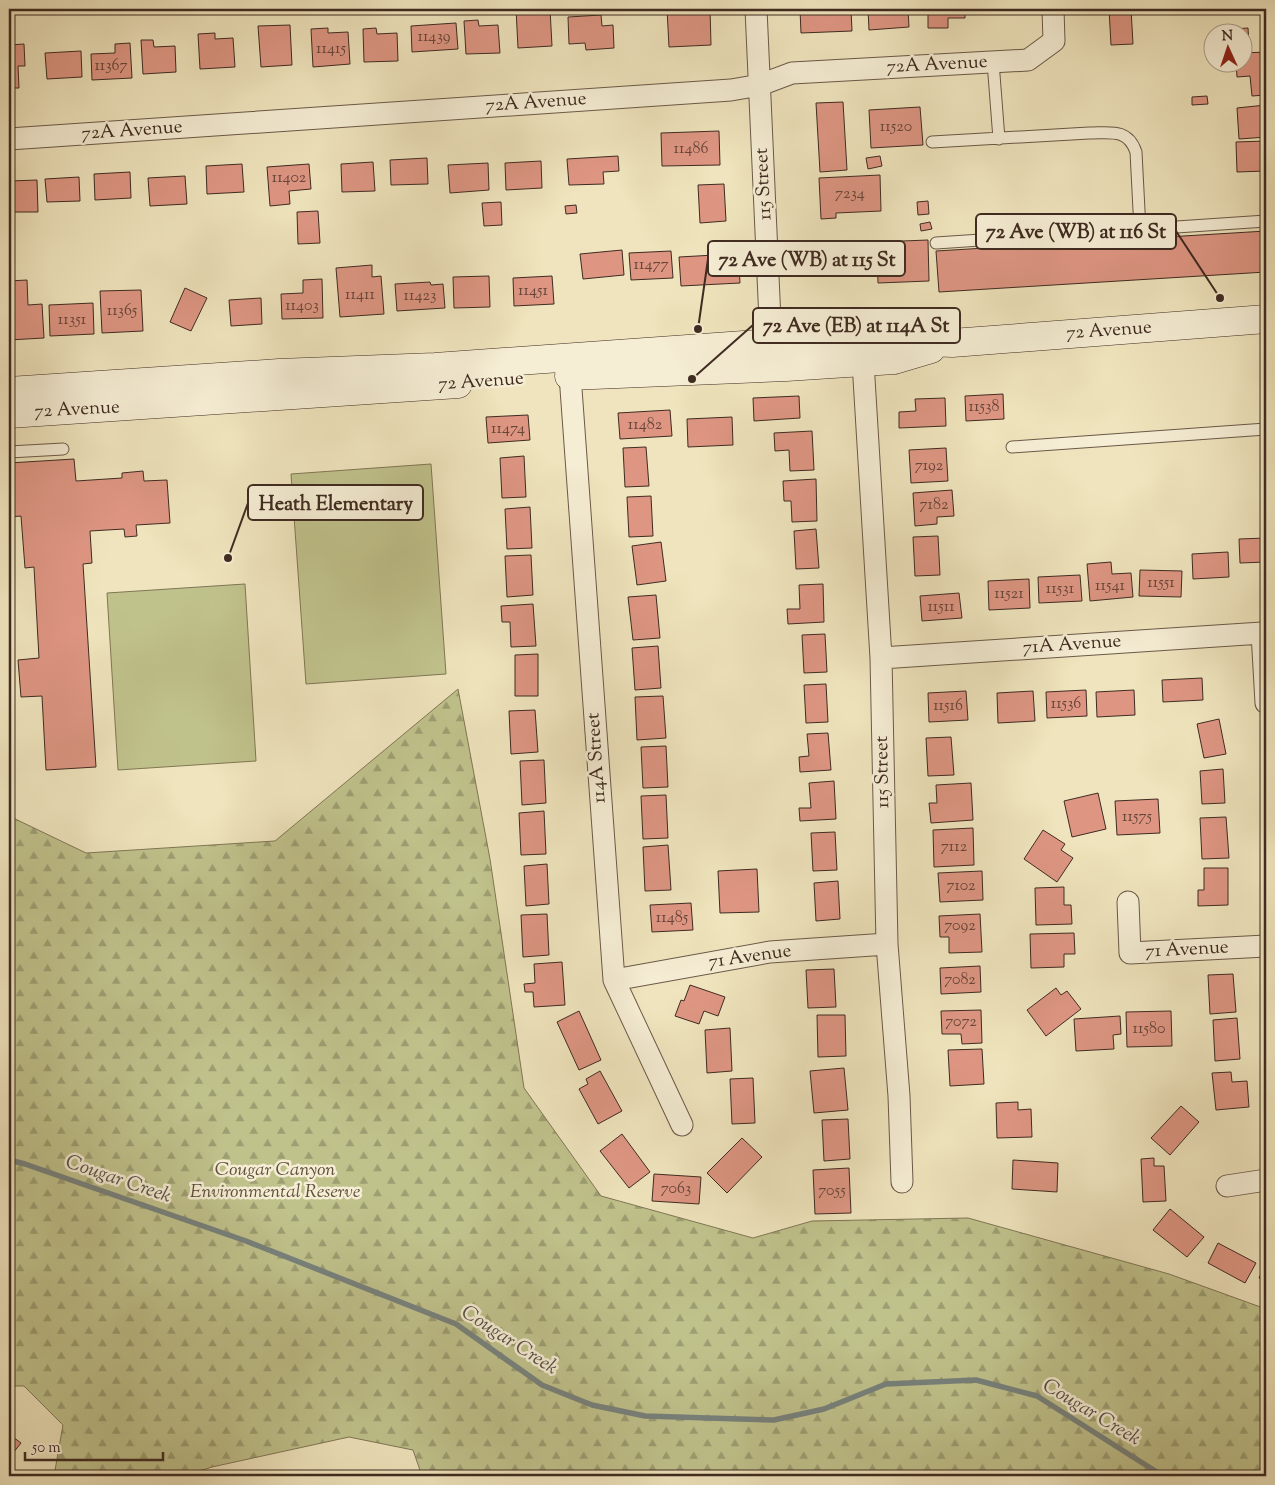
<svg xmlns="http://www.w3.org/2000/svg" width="1275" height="1485" font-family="'Sorts Mill Goudy',serif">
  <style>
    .forest { fill: url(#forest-firs); stroke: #807656 }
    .garden { fill: #c0c28c; stroke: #807656 }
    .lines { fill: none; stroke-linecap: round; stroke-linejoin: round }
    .stream { stroke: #77827d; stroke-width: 5.5 }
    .building { fill: #de9683; stroke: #3f2b21 }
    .lane-casing { stroke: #6b5948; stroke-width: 13 }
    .street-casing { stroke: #6b5948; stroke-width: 23 }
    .secondary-casing { stroke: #3f2b21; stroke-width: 29 }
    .lane { stroke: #f5edd4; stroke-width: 11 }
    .street { stroke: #f5edd4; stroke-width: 21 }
    .secondary { stroke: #f5edd4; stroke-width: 28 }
    .labels { text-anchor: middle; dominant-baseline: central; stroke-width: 5; stroke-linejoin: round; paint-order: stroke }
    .number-label { font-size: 16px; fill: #67463a }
    .street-label { font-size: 19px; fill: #3f2b21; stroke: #f5edd4 }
    .park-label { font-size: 19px; font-style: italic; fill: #5f513c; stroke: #f5edd4 }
    .water-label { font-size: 20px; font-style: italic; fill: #564f48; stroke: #f5edd4 }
    .leader { fill: none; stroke: #3f2b21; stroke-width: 2 }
    .callout-dot { fill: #3f2b21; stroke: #f5edd4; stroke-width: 2 }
    .callout { fill: #f5edd4; stroke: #3f2b21; stroke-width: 2 }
    .callout-label { font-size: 20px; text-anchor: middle; font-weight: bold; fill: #3f2b21 }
  </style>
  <defs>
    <pattern id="forest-firs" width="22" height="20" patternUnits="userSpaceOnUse" patternTransform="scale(1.25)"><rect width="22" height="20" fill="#c0c28c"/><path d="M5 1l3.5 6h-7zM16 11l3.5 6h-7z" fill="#9d9e72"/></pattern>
  </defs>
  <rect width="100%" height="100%" fill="#efe4bd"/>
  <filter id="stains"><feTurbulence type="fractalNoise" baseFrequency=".004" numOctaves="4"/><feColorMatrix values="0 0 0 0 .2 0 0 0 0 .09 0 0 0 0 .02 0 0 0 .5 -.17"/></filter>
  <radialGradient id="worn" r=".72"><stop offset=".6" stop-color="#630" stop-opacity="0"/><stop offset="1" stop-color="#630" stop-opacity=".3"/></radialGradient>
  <path class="forest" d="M458,689l32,170 34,229 77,108 152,42 59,-17 156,-3 201,56 97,35v167h-844l-9,-26 -64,-13 -137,30 -28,9h-130l9,-51 -39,-39h-15v-570l77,37 189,-12z"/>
  <path class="garden" d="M431,464l15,210 -140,10 -15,-210z
    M245,584l11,177 -138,9 -11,-177z"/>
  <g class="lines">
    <path class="stream" d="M9,1160l16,4 221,77 210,83 86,61 50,20 53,11 129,4 50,-11 62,-25 90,-4 61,16 126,80"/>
  </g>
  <path class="building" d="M516,9h34l2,37 -34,2z
    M667,9h43l1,36 -42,2z
    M819,9h32l1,22 -51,2 -1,-23z
    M868,9h40l1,18 -40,3z
    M928,9h37v9h-17v10h-20z
    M1109,9h22l2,35 -22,1z
    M601,15l1,11 11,-1 1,23 -28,2 -1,-7 -16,1 -1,-27z
    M478,20l1,6 19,-1 2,28 -34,1 -2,-33z
    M456,23l2,26 -46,3 -1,-26z
    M290,25l2,40 -31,2 -3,-41z
    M328,28v5l20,-1 2,32 -37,3 -2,-38z
    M376,28l1,6 20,-1 1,28 -34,1 -1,-33z
    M1248,28l1,17h-7v-13h-24v-2z
    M215,33v6l18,-1 2,29 -35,2 -2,-35z
    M141,40h12l1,7 21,-1 1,26 -33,2z
    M130,43l2,35 -40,2 -1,-26 24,-1v-9z
    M24,44l1,22h-7l1,22h-10v-43z
    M81,51l1,26 -35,2 -2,-26z
    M1266,52v43l-14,1 -2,-20 -13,1 -1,-15h6v-9z
    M1207,96l1,8 -16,1v-8z
    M843,102l4,68 -27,2 -4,-69z
    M1266,105v32l-27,2 -2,-31z
    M920,107l3,38 -52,3 -2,-38z
    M719,131l1,34 -58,1 -1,-33z
    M1266,141v30l-29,1 -1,-30z
    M618,156l1,15 -16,1 1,12 -35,1 -2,-26z
    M880,156l2,10 -14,3 -2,-11z
    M427,158l1,26 -37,1 -1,-25z
    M541,161l1,27 -36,2 -1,-27z
    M373,162l2,29 -33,1 -1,-28z
    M488,163l1,27 -39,3 -2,-28z
    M242,164l2,28 -37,2 -1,-28z
    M309,164l2,25 -22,2 1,13 -20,2 -3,-39z
    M130,172l1,26 -36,2 -1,-26z
    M880,175l1,36 -45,2v5l-15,1 -2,-41z
    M185,176l2,28 -37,2 -2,-28z
    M79,177l1,24 -33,1 -2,-23z
    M37,180l1,32h-29v-31z
    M724,184l2,37 -26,2 -2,-38z
    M928,201l1,13 -11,1 -1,-13z
    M501,202l1,23 -18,1 -2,-23z
    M576,205l1,8 -11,1 -1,-8z
    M318,211l2,32 -22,1 -1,-32z
    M930,222l2,7 -11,2 -1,-7z
    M1266,231v41l-327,20 -3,-41z
    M928,240l1,41 -51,2 -1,-41z
    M738,246l2,37 -59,3 -2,-29 36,-2v-8z
    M622,250l2,25 -41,4 -3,-25z
    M671,251l2,27 -42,2 -2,-27z
    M372,265v12l9,-1 3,38 -44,3 -4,-49z
    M489,276l1,31 -36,1 -1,-31z
    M552,276l2,28 -40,2 -1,-28z
    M322,279l1,39 -41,1 -1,-25 22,-1v-13z
    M27,280l1,25 14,-1 2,34 -35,2v-59z
    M430,282l1,3 12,-1 2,24 -48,3 -2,-27z
    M185,288l22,10 -16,33 -21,-9z
    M141,290l2,41 -41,2 -2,-42z
    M261,298l1,26 -31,2 -2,-26z
    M93,303l1,31 -44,2 -1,-31z
    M1003,394l1,25 -38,2 -1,-25z
    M799,396l1,22 -46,3 -1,-23z
    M945,398l1,28 -47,2v-16l17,-1 -1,-12z
    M670,410l2,26 -52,3 -2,-26z
    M528,415l2,25 -42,3 -2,-26z
    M732,417l1,28 -45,2 -1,-28z
    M812,431l2,39 -24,1 -1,-21 -14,1 -1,-18z
    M646,447l3,39 -24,1 -2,-39z
    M946,448l2,33 -37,2 -2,-33z
    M524,456l2,41 -24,1 -2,-40z
    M74,459l2,22 46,-3v-5l21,-2 1,10 23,-1 3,43 -34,2 1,11 -12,1 -1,-8 -34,2 2,32 -9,1 13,203 -50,3 -4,-74 -21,1 -3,-37 21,-2 -5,-91 -9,1 -4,-52 -12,1v-54z
    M816,479l1,42 -25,1 -1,-21h-7l-1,-20z
    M952,490l2,26 -17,1v7l-22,2 -2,-33z
    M651,496l2,40 -24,1 -2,-40z
    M530,507l2,41 -25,1 -2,-40z
    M816,529l3,39 -23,1 -2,-38z
    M938,536l2,39 -25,1 -2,-39z
    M1266,538v24l-26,1 -1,-24z
    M661,542l5,39 -29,4 -5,-39z
    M1228,552l1,25 -36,2 -1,-25z
    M531,555l2,40 -26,2 -2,-41z
    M1111,562l1,12 19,-1 2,24 -43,4 -3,-37z
    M1140,570l42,1 -1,26 -42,-1z
    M1080,575l2,26 -43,2 -1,-26z
    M1029,579l1,29 -41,2 -1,-29z
    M823,584l1,38 -36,2 -1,-15h13l-1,-24z
    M959,593l3,25 -40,3 -2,-25z
    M656,595l4,43 -27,2 -5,-43z
    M533,604l3,42 -25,1 -1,-25h-8l-1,-16z
    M825,634l2,38 -23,1 -2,-38z
    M658,646l3,42 -26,2 -3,-42z
    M538,654v42h-23v-41z
    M1202,678l1,22 -40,2 -1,-22z
    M826,684l2,38 -22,1 -2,-38z
    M1086,690l1,26 -40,2 -1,-26z
    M1134,690l1,25 -38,2 -1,-25z
    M966,691l2,29 -39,2 -1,-29z
    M1033,691l2,30 -37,2 -1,-30z
    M663,696l3,42 -29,2 -2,-43z
    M535,710l3,42 -27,2 -2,-43z
    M1219,719l7,35 -22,4 -7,-34z
    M828,733l3,37 -31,2 -1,-15 10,-1 -2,-22z
    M951,737l3,38 -26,1 -2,-38z
    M666,746l2,41 -25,1 -2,-41z
    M544,760l2,43 -24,2 -2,-44z
    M1223,769l2,34 -23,1 -2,-33z
    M834,781l2,38 -36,2 -1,-13h12l-2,-25z
    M971,783l2,37 -42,3 -2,-20h8l-1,-18z
    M1098,793l8,36 -34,8 -8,-36z
    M666,795l2,43 -25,1 -2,-43z
    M1158,799l2,34 -43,2 -2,-34z
    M544,811l2,43 -25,1 -2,-42z
    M1226,817l3,41 -27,1 -2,-41z
    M973,828l1,37 -40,2 -1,-37z
    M1043,830l22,14 -4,6 12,8 -16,24 -33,-23z
    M835,832l2,38 -24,1 -2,-38z
    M668,845l3,45 -26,1 -2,-44z
    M547,864l2,40 -23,2 -2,-40z
    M1204,868h24v37l-30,1v-16h6z
    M757,869l2,43 -39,1 -2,-42z
    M982,871l1,29 -43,2 -2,-29z
    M838,881l2,38 -24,2 -2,-38z
    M1064,887v18h7l1,19 -36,1 -1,-37z
    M691,903l2,27 -41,2 -2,-27z
    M547,914l2,41 -26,2 -2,-42z
    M980,914l2,38 -33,1v-16h-9l-1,-21z
    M1074,933l1,21h-11v13l-33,1 -1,-34z
    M562,962l3,43 -31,2 -1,-15h-8l-1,-8 11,-1 -1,-19z
    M980,966l1,26 -40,2 -1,-26z
    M834,969l2,38 -28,1 -2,-38z
    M1233,974l3,38 -26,2 -2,-39z
    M690,985l35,12 -7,19 -14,-5 -5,13 -24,-8 6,-16 3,1z
    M1056,988l5,7 6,-4 14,18 -35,27 -19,-26z
    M981,1010l1,33 -20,1 -1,-10h-19l-1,-23z
    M579,1011l22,49 -22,10 -22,-48z
    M1171,1011l1,35 -45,1 -1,-35z
    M817,1015h28l1,41 -28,1z
    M1120,1016l1,18 -8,1 1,14 -38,2 -2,-32z
    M1237,1018l3,41 -25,2 -2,-41z
    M730,1028l2,43 -25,2 -2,-43z
    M982,1049l2,35 -34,2 -2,-36z
    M844,1068l4,42 -34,3 -4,-42z
    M600,1071l22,40 -24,13 -19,-35 9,-5 -2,-5z
    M1231,1072l1,10 15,-1 2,26 -33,3 -4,-37z
    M753,1078l2,45 -23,1 -2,-45z
    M1018,1102v8l13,-1 1,28 -35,1 -1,-35z
    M1181,1106l18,16 -29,33 -19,-17z
    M848,1119l2,40 -26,2 -2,-41z
    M622,1134l28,38 -21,16 -29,-37z
    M742,1138l20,19 -35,36 -20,-20z
    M1154,1158v8h10l2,35 -23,1 -2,-43z
    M1013,1160l45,3 -1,29 -45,-3z
    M849,1168l2,45 -36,1 -2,-44z
    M654,1174l47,3 -2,27 -47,-3z
    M1170,1209l34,28 -17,20 -34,-27z
    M1218,1243l38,20 -11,20 -37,-20z
    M1266,1263v19l-7,-4z
    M9,1434l12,9 -12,15z"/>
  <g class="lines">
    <g class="lane-casing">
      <path id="lane" d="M993,62l6,77
        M932,142l157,-9c21,0 39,-5 47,19l4,78
        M936,243l330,-22
        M1012,447l254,-18
        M9,452l54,-3"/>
    </g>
    <g class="street-casing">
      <path id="street" d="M756,9l15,334 -13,8
        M9,139l722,-49 29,-5 32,-12 236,-13 26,-19 -1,-32
        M863,362l18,296 6,286 12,152 3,86
        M570,375l44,605 68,145
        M881,658l381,-25 4,70
        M1128,902l2,51 136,-7
        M614,980l156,-28 117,-8
        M1227,1186l39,-6"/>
    </g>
    <g class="secondary-casing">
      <path id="secondary" d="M569,376l217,-9 108,-7 37,-11
        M9,391l270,-18 156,-6 336,-24 91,-5 90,5 314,-24
        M9,414l449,-30"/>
    </g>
    <use href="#lane" class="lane"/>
    <use href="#street" class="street"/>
    <use href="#secondary" class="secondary"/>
  </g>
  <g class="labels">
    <g class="number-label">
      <text x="434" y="37">11439</text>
      <text x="331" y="49">11415</text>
      <text x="111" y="66">11367</text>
      <text x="896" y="127">11520</text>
      <text x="691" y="149">11486</text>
      <text x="289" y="178">11402</text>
      <text x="850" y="194">7234</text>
      <text x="651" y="265">11477</text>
      <text x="533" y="291">11451</text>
      <text x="360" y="295">11411</text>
      <text x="420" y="296">11423</text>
      <text x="302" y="306">11403</text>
      <text x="122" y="311">11365</text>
      <text x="72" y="320">11351</text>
      <text x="984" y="407">11538</text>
      <text x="645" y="425">11482</text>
      <text x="508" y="429">11474</text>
      <text x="929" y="466">7192</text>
      <text x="934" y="505">7182</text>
      <text x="1161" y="583">11551</text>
      <text x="1110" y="586">11541</text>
      <text x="1060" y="589">11531</text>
      <text x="1009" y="594">11521</text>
      <text x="941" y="607">11511</text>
      <text x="1066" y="704">11536</text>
      <text x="948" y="706">11516</text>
      <text x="1137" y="817">11575</text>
      <text x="954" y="847">7112</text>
      <text x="961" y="886">7102</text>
      <text x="672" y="918">11485</text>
      <text x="960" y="926">7092</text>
      <text x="960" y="980">7082</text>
      <text x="961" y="1022">7072</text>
      <text x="1149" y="1029">11580</text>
      <text x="676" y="1189">7063</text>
      <text x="832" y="1191">7055</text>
    </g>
    <g class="street-label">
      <text transform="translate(937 65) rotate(-3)">72A Avenue</text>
      <text transform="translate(536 103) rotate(-4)">72A Avenue</text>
      <text transform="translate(132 131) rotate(-4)">72A Avenue</text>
      <text transform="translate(764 184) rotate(-93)">115 Street</text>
      <text transform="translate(1109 331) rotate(-4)">72 Avenue</text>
      <text transform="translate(481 382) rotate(-4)">72 Avenue</text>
      <text transform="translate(77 410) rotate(-3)">72 Avenue</text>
      <text transform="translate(1072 645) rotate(-4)">71A Avenue</text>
      <text transform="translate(597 758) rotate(-94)">114A Street</text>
      <text transform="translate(883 772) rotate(-91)">115 Street</text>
      <text transform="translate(1187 950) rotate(-3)">71 Avenue</text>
      <text transform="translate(750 957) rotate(-8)">71 Avenue</text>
    </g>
    <g class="park-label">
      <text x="275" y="1170">Cougar Canyon<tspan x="275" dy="22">Environmental Reserve</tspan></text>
    </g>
    <g class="water-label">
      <text transform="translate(118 1180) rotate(19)">Cougar Creek</text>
      <text transform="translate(509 1341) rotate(33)">Cougar Creek</text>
      <text transform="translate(1091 1413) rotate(31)">Cougar Creek</text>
    </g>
  </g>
  <path class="leader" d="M1220 298L1176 231M698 329L708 259M692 379L753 325M228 558L248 503"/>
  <g class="callout-dot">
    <circle cx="1220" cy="298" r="5"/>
    <circle cx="698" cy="329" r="5"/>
    <circle cx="692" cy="379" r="5"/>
    <circle cx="228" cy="558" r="5"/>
  </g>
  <g class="callout">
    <rect x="976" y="214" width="200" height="35" rx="5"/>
    <rect x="708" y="241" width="197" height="35" rx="5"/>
    <rect x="753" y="308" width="207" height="35" rx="5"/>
    <rect x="248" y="485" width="175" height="35" rx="5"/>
  </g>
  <g class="callout-label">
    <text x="1076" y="238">72 Ave (WB) at 116 St</text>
    <text x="807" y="266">72 Ave (WB) at 115 St</text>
    <text x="856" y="332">72 Ave (EB) at 114A St</text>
    <text x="336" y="510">Heath Elementary</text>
  </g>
  <rect width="1275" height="1485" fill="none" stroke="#efe4bd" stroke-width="30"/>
  <rect x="10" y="10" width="1255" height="1465" fill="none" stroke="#3f2b21" stroke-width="2.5"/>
  <rect x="15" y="15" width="1245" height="1455" fill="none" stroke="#3f2b21"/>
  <g transform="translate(1228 48) rotate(357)"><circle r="24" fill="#f5edd4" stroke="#ac9f8c"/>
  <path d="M0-4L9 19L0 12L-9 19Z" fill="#8f2418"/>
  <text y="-8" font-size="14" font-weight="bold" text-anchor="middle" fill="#3f2b21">N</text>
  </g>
  <path d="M25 1452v8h138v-8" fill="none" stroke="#3f2b21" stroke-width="2.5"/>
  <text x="32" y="1452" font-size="15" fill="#3f2b21" stroke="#f5edd4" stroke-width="4" paint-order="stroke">50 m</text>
  <rect width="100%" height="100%" filter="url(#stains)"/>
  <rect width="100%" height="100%" fill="url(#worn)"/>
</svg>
